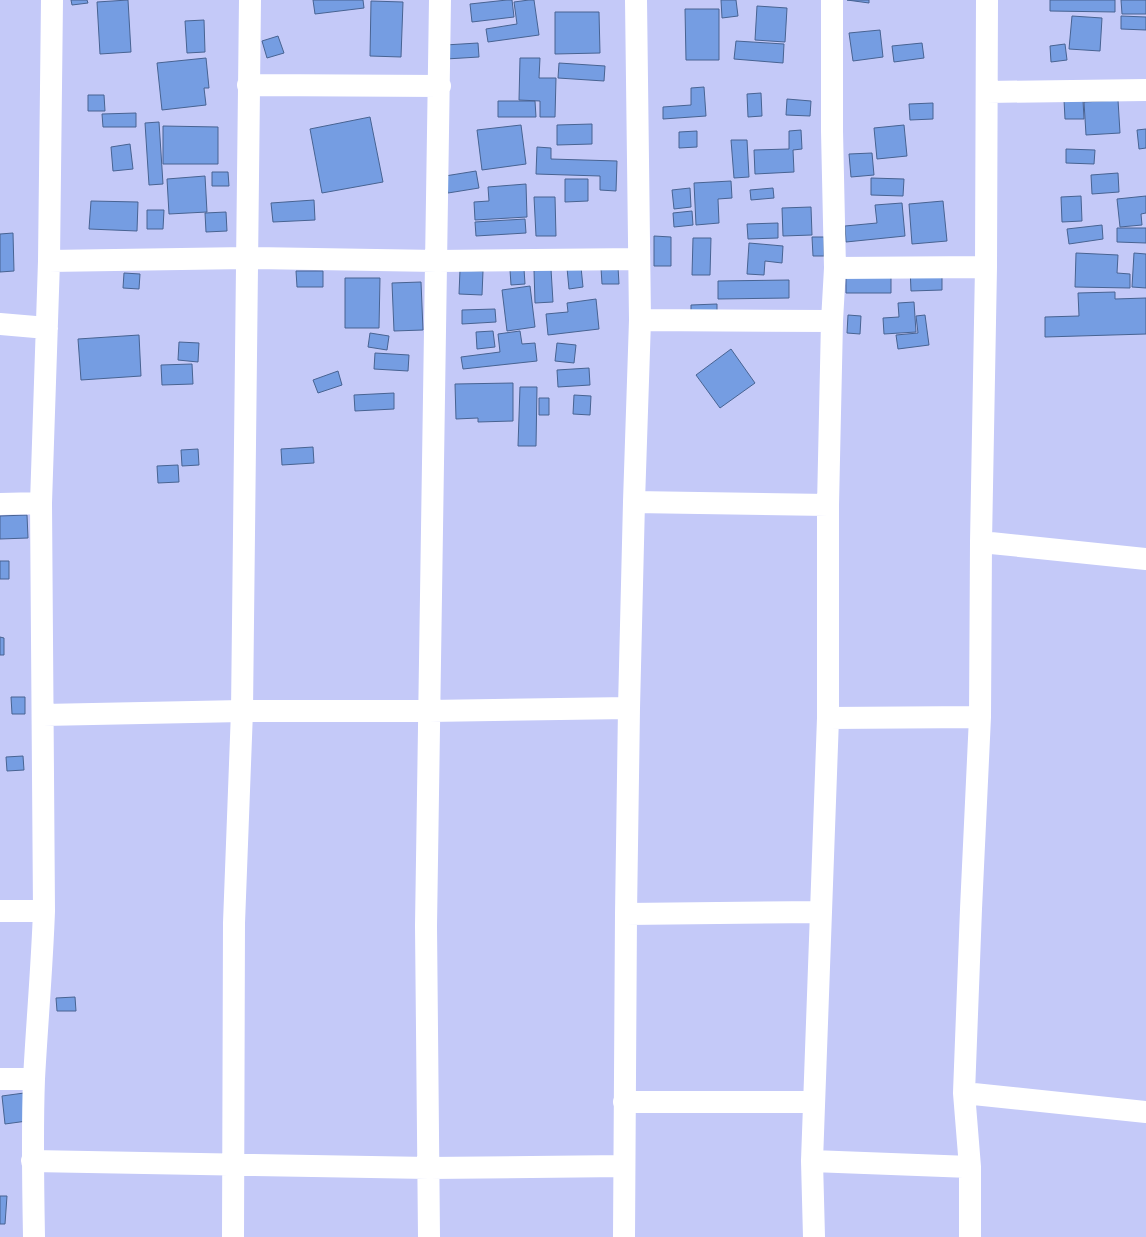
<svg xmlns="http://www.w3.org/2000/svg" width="1146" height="1237" font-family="'Noto Sans',sans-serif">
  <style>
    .building { fill: #759de2; stroke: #486392 }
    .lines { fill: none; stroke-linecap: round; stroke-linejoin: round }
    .street { stroke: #fff; stroke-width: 22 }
  </style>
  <rect width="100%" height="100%" fill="#c4c9f8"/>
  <path class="building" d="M71,0h16l1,3 -16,2z
    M128,0l3,52 -31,2 -3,-52z
    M313,0h50l1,8 -49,6z
    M507,0h5l2,17 -42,5 -2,-18z
    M529,0h5l5,35 -51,7 -2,-13 31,-5 -3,-22z
    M721,0h15l2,16 -16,2z
    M847,0h22v3z
    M1050,0h65v12l-65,-1z
    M1121,0h25v14h-24z
    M371,1l32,1 -2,55 -31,-1z
    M757,6l30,2 -2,34 -30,-2z
    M685,9h34v51h-33z
    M555,12h44l1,41 -45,1z
    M1072,16l30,2 -2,33 -31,-2z
    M1121,16l25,1v13l-25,-1z
    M204,20l1,32 -18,1 -2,-32z
    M880,30l3,27 -30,4 -4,-28z
    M278,36l6,17 -17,5 -5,-17z
    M736,41l48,3 -1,19 -49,-4z
    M478,43l1,14 -33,2 -1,-14z
    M922,43l2,15 -30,4 -2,-16z
    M1065,44l2,16 -16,2 -1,-16z
    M206,58l3,30h-5l2,17 -44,5 -5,-47z
    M520,58h20l-1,20h17l-1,39h-15v-16l-21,-1z
    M559,63l46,3 -1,15 -46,-3z
    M704,87l2,29 -43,3v-12l28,-2v-17z
    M761,93l1,23 -14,1 -1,-23z
    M88,95h16l1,16h-17z
    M787,99l24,2 -1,15 -24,-1z
    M1064,100h19l1,19h-19z
    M1118,100l2,33 -34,2 -2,-33z
    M498,101h37l1,16h-38z
    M933,103v16l-23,1 -1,-16z
    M136,113v14h-33l-1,-13z
    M370,117l13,65 -61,11 -12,-64z
    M159,122l4,62 -14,1 -4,-62z
    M592,124v20l-35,1v-20z
    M521,125l5,39 -44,6 -5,-40z
    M904,125l3,31 -30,3 -3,-31z
    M163,126l55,1v37h-55z
    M1146,129v19l-7,1 -2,-19z
    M801,130l1,19 -9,1 1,22 -39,2 -1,-24 35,-1v-18z
    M697,131v16l-18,1v-16z
    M731,140h16l2,37 -15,1z
    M130,144l3,25 -20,2 -2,-24z
    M537,147l14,1v11l66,2 -1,30 -16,-1v-14l-64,-2z
    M1066,149l29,1 -1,14 -28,-1z
    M872,153l2,22 -23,2 -2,-23z
    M476,171l3,17 -31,5 -3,-17z
    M212,172h16l1,14h-17z
    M1118,173l1,19 -27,2 -1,-19z
    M205,176l2,36 -38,2 -2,-35z
    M871,178l33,1 -1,17 -32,-1z
    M565,179h23v22l-23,1z
    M731,181l1,17 -14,1 1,24 -23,2 -2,-42z
    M526,184l1,33 -52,3 -1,-18 15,-1 -1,-14z
    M690,188l1,19 -17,2 -2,-19z
    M773,188l1,10 -23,2 -1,-10z
    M1081,196l1,25 -20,1 -1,-25z
    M1146,196v17l-5,1 1,11 -22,2 -3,-28z
    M534,197h21l1,39h-20z
    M314,200l1,20 -42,2 -2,-19z
    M91,201l47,1 -1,29 -48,-2z
    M943,201l4,40 -35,3 -3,-40z
    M902,203l3,33 -59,6 -1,-16 32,-3 -2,-18z
    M811,207l1,28 -29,1 -1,-28z
    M147,210h17l-1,19h-16z
    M692,211l1,14 -19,2 -1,-14z
    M226,212l1,19 -21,1 -1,-19z
    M525,219l1,14 -50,3 -1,-14z
    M778,223v15l-30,1 -1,-15z
    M1102,225l1,14 -34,5 -2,-15z
    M1117,228h29v15l-29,-1z
    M13,233l1,38 -14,1v-38z
    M654,236l17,1v29h-17z
    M812,237h12v19h-11z
    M693,238h18l-1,37h-18z
    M749,243l34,3 -1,17 -17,-2 -1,14 -17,-1z
    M1076,253l42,2 -1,18 13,1v14l-55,-1z
    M1134,253l12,1v34l-14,-1z
    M942,266v24l-31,1 -1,-24z
    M581,267l2,20 -14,2 -2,-21z
    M618,267l1,17h-17l-1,-16z
    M524,269l1,15 -14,1 -1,-15z
    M551,269l2,33 -18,1 -1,-33z
    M460,270l23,1 -1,24 -23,-1z
    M296,271h27v16h-26z
    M124,273l16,1 -1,15 -16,-1z
    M846,276h45v17h-45z
    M345,278h35l-1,50h-34z
    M789,280v18l-71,1v-18z
    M421,282l2,48 -29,1 -2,-48z
    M530,286l5,41 -28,4 -5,-41z
    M1115,292v7l31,-1v36l-101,3v-20l34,-1 -1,-23z
    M596,299l3,30 -51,6 -2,-21 22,-2 -1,-9z
    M914,302l2,30 -32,2 -1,-16 16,-1 -1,-14z
    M717,304v12h-26v-11z
    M495,309l1,13 -34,2v-14z
    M848,315l13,1 -1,18 -13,-1z
    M925,315l4,30 -31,4 -2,-14 22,-2 -2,-17z
    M493,331l2,16 -18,2 -1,-17z
    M520,331l2,13 13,-1 2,18 -74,8 -2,-12 39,-5 -2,-18z
    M370,333l19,3 -2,14 -19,-3z
    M139,335l2,41 -60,4 -3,-41z
    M179,342l20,1 -1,19 -20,-2z
    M557,343l19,2 -2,18 -19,-2z
    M731,349l24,34 -35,25 -24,-33z
    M375,353l34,2 -1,16 -34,-2z
    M192,364l1,20 -31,1 -1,-20z
    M589,368l1,17 -32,2 -1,-17z
    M338,371l4,14 -24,8 -5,-13z
    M513,383v38l-35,1v-4l-22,1 -1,-35z
    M520,387h17l-1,59h-18z
    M394,393v16l-39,2 -1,-16z
    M574,395l17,1 -1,19 -17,-1z
    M539,398h10v17h-10z
    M313,447l1,16 -32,2 -1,-16z
    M198,449l1,16 -17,1 -1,-16z
    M178,465l1,17 -21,1 -1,-17z
    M27,515l1,23 -28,1v-23z
    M0,561h9v18h-9z
    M0,637l4,1v17h-4z
    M11,697h14v17h-13z
    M23,756l1,14 -17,1 -1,-14z
    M75,997l1,14h-19l-1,-13z
    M24,1093l3,28 -22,3 -3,-28z
    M0,1196h7l-2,28h-5z"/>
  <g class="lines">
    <path class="street" d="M248,85l192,1
      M987,92l159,-2
      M49,261l198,-3 190,3 202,-2
      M835,268l151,-1
      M640,320l192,1
      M0,324l47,4
      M634,502l194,3
      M0,504l41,-1
      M981,542l165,17
      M43,715l199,-4h187l200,-3
      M828,718l152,-1
      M0,911h44
      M626,914l195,-2
      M0,1079h34
      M964,1093l182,19
      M624,1102h190
      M32,1161l397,7 195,-2
      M812,1161l158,6
      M34,1237c-1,-53 -2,-106 0,-158 3,-56 8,-112 10,-168l-3,-408 8,-242 3,-261
      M233,1237l1,-314 8,-212 8,-711
      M429,1237l-3,-311 14,-926
      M624,1237l2,-323 3,-206 5,-206 6,-182 -4,-320
      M814,1237l-2,-76 16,-443v-213l4,-184 3,-53 -3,-137v-131
      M970,1237v-70l-6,-74 7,-184 9,-192 1,-175 5,-275 1,-267"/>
  </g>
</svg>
